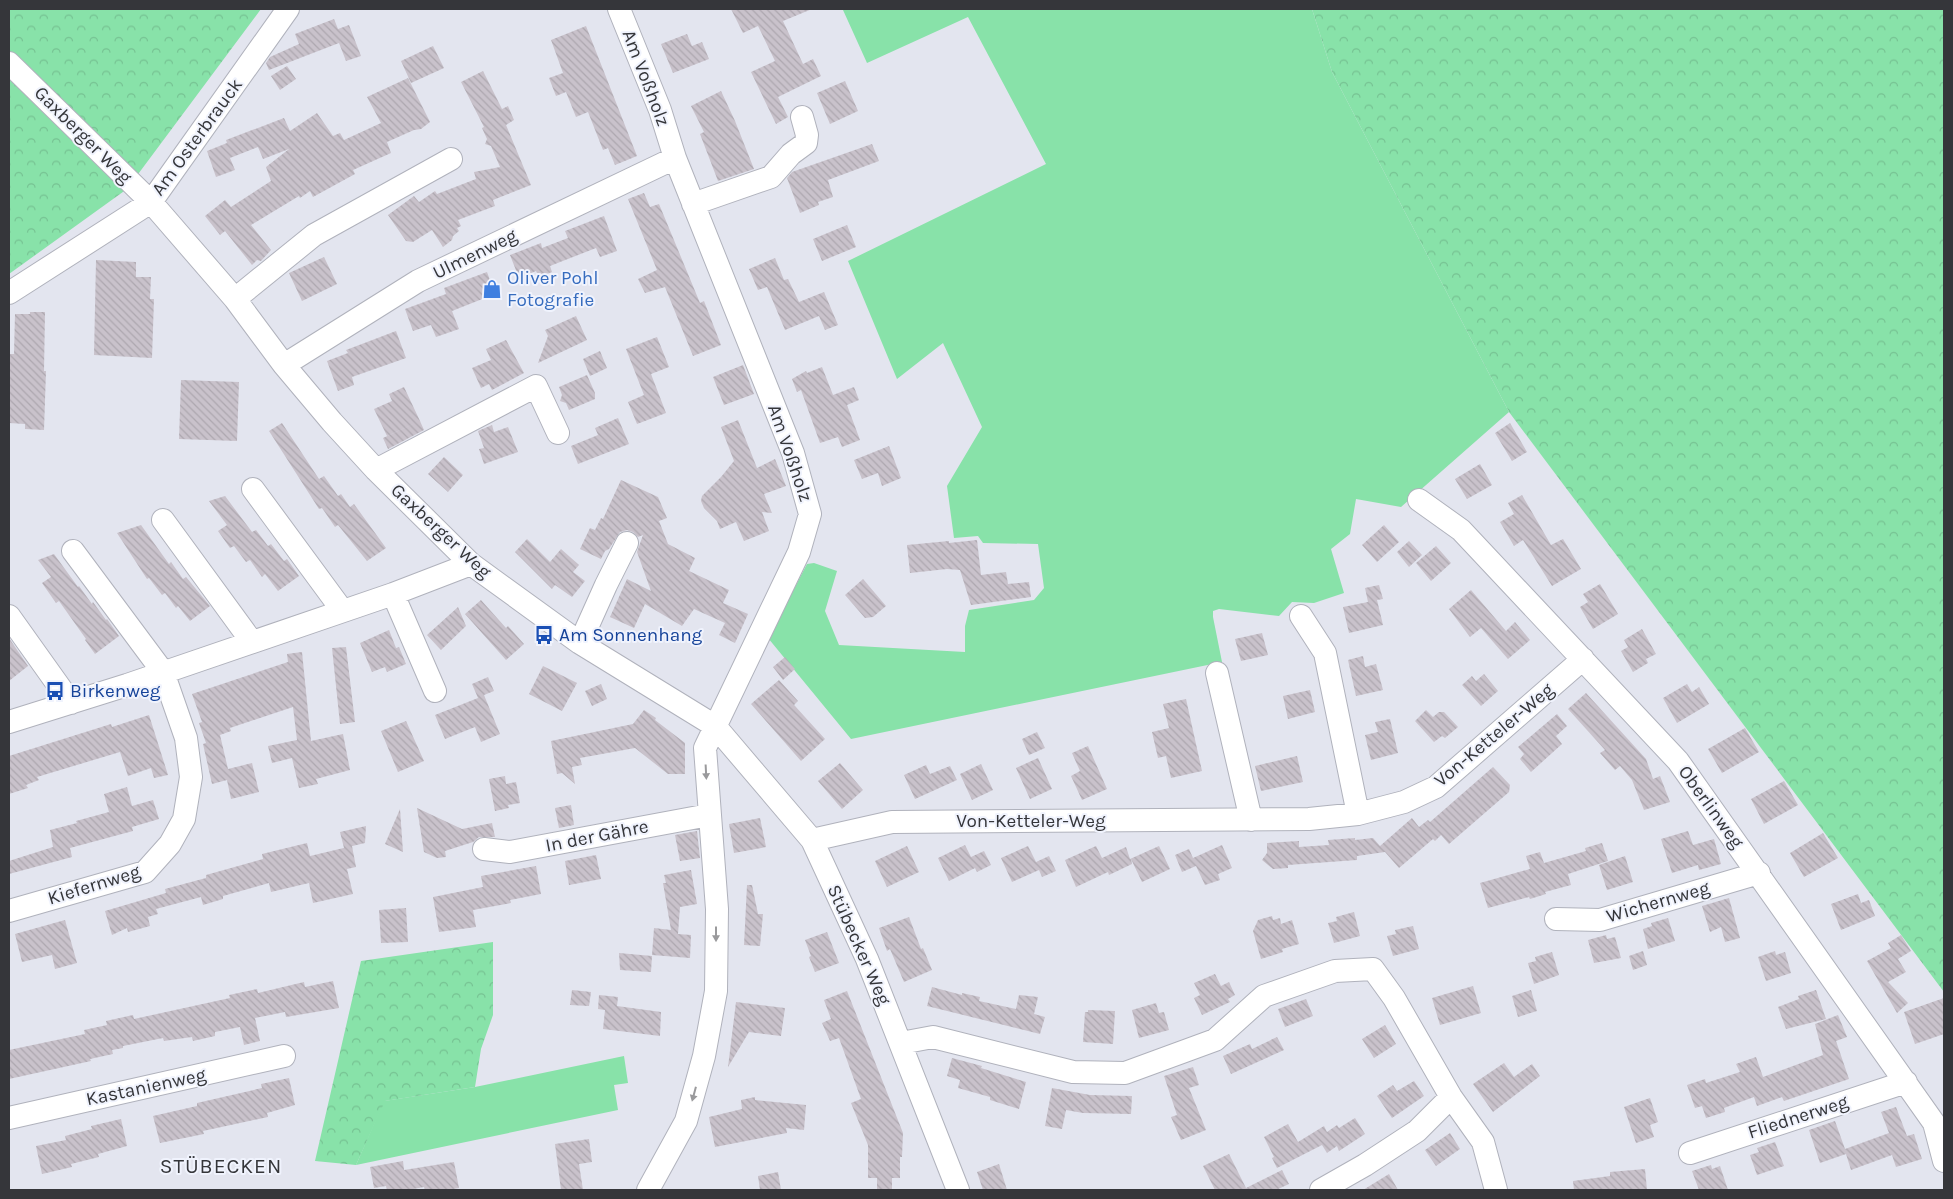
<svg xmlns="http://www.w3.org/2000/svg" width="1953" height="1199" font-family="Karla,sans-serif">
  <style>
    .green { fill: #88e2a9 }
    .forest { fill: url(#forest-crowns) }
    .building { fill: url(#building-back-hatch) }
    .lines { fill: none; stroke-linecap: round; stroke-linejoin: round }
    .minor-casing { stroke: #b0b2bc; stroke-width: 24 }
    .minor { stroke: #fff; stroke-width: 22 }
    .oneway { fill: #9a9a9c }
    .labels { text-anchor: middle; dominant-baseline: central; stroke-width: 4; stroke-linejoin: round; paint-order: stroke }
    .street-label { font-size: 19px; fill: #35363a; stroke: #f0f3fd }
    .shop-label { font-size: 19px; fill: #366cbe; stroke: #f0f3fd; text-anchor: start }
    .transit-label { font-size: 19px; fill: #164399; stroke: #f0f3fd; text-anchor: start }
    .quarter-label { font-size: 21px; letter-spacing: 1px; fill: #35363a; stroke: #f0f3fd }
  </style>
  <defs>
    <pattern id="forest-crowns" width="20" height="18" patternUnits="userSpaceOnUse" patternTransform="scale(1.25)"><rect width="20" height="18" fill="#88e2a9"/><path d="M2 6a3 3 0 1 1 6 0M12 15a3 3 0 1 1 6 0" fill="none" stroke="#76c292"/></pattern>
    <pattern id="building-back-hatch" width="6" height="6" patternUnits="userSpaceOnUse" patternTransform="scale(1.25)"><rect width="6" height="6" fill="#c9c2cb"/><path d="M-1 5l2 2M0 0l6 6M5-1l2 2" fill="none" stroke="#ada7af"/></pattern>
  </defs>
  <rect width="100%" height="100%" fill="#e3e5ef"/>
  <path class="green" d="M846,9h466l20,63 177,340 -108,95 -45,-8 -6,35 -19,15 13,44 -30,10 -22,-1 -13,14 -60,-7 -6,2v6l9,45 -371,77 -83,-101 39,-74 7,-1 23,8 -12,40 14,34 126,7v-26l4,-16 65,-10 10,-12 -6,-44 -55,-1 -5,-7 -24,2 -7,-52 35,-59 -39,-84 -46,36 -49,-118 198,-97 -78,-147 -101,46 -24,-53z
    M624,1056l4,27 -14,2 4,25 -262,55 28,-64 91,-14z"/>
  <path class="forest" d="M9,9h252l-134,180 -118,85z
    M1312,9h632v983l-435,-580 -177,-340z
    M493,942v73l-12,34 -6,38 -90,14 -29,64 -41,-4 46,-200z"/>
  <path class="building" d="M731,9h81l-29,12 20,43 10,-5 8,17 -43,21 10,20 -12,7 -25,-52 24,-11 -17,-35 -15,7z
    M334,19l4,10 11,-4 12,31 -15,5 -7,-18 -70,27 -3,-7 4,-6 29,-13 -4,-10z
    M586,26l51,130 -22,9 -7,-17 -5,2 -15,-38 -12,5 -10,-25 -10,4 -7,-18 14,-5 -12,-33z
    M687,34l5,12 10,-4 7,17 -36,14 -12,-29z
    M433,46l11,22 -33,15 -10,-22z
    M287,66l9,13 -16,11 -9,-14z
    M483,71l19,38 6,-3 6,14 -8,5 25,60 -38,15 2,6 -37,14 3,6 -4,2 2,3 -6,5 -1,4 -9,7 -11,-17 -19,12 -7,-1 -18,-26 26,-19 5,6 16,-11 2,3 39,-15 -2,-7 26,-5 -9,-21 -6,-2 2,-5 -5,-11 2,-1 -23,-45z
    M408,78l22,44 -9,7 -7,1 -27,12 4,11 -38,17 2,4 -42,23 -3,-6 -10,7 -1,-2 -48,29 20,25 -10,11 -4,-1 -5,5 -27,-34 -5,4 -15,-19 20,-16 6,7 40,-26 -5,-14 23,-18 -26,10 -5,-12 -28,11 5,12 -19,7 -9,-26 20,-8 -1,-3 58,-22 6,13 27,-18 16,23 7,-3 4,7 37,-17 -14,-26z
    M845,81l13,30 -28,13 -13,-31z
    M721,91l14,30 19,48 -36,12 -18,-47 4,-2 -13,-26z
    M872,144l7,17 -51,19 5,17 -15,5 1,3 -19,8 -13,-35 5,-6z
    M644,193l6,14 9,-3 41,99 4,-2 17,44 -28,11 -28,-69 -20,6 -7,-14 19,-9 -29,-71z
    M604,216l13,35 -17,6 -4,-9 -46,18 2,6 -13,5 -3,-6 -17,7 -9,-23 31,-12 1,5 26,-10 -3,-7z
    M847,225l9,22 -34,14 -9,-22z
    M324,257l13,27 -35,17 -13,-28z
    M775,258l9,22 4,-1 11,23 25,-10 14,33 -13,5 -6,-14 -34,14 -18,-43 -9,3 -9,-21z
    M96,260l40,2v15h15l-1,22h4l-2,59 -58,-3z
    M487,272l8,22 -43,17 7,18 -23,8 -5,-12 -18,6 -8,-22 41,-15 -2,-6z
    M30,312h15l-1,59h2l-2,59 -19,-1v-5l-16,-1v-69h5l1,-40h15z
    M576,316l11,24 -49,23 10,-27 -3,-6z
    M396,331l10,27 -54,19 2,8 -16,6 -11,-30 21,-8 -2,-3z
    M657,337l12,30 -18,7 15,39 -29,11 -9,-22 16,-7 -18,-46z
    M506,340l18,33 -32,17 -3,-6 -8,4 -9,-20 19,-8 -5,-11z
    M600,351l7,17 -17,8 -7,-17z
    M743,365l11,29 -30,11 -11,-28z
    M822,367l11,28 21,-8 5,13 -12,5 13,35 -18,7 -4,-10 -18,6 -19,-53 -4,2 -5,-13 14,-8 1,2z
    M587,375l8,18v6l-26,11 -3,-7 -6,-2 2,-6 -3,-8z
    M181,380l58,2 -2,59 -58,-2z
    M404,387l16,34 -33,15 -13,-27 18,-8 -3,-7z
    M618,418l11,26 -51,20 -7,-18 27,-11 -3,-7z
    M738,420l19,48 18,-9 11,27 -22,8 8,19 -10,-1 7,19 -25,10 -8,-19 -16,7 -3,-8 -13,-13 -3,-7 1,-5 19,-19 13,-16 -13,-34z
    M420,421l4,9 -36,19 -5,-11z
    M282,423l37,56 5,-3 14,20 3,-2 9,13 4,-3 32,44 -19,13 -29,-36 -3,2 -13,-19 -3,1 -50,-78z
    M1510,423l17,29 -15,9 -17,-28z
    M492,425l2,7 14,-5 10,25 -34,12 -5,-15 5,-1 -6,-17z
    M889,446l12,32 -19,8 -4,-13 -16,6 -8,-19z
    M444,457l19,18 -15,17 -20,-18z
    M1480,464l12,21 -25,14 -12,-20z
    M621,480l37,17 9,21 -8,3 9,23 27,14 -6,13 40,19 -6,13 25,11 -13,29 -16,-8 6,-12 -31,-14 -12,17 -37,-22 -11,24 -24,-11 17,-38 24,12 -14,-39 6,-17 -5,2 -5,-5 -6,-2 -7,2 -11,17 -4,2 -4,8 -21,-10 10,-21 5,2 6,-12 2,1z
    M1522,495l29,50 12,-6 18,30 -29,17 -29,-46 -9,6 -14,-24 14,-8 -6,-11z
    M225,496l27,36 4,-2 12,16 3,-2 13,17 3,-2 12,17 -21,15 -13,-17 -3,3 -12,-17 -4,2 -12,-16 -4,2 -12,-17 9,-6 -18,-24z
    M141,525l28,39 2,-2 12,17 3,-2 24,29 -20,15 -12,-15 -2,2 -11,-15 -3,2 -13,-17 -2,1 -30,-46z
    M1384,525l15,17 -22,20 -15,-17z
    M527,539l23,23 11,-13 18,16 -6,7 12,9 -13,16 -17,-12 -3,4 -37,-37z
    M977,540l4,35 25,-3 2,12 21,-2 2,15 -60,8 -11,-35 -13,-1 -37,4 -3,-28 42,-4v2z
    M1409,541l13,14 -13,12 -12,-15z
    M1436,546l15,17 -20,18 -15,-18z
    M54,554l24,33 1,-1 13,18 1,-2 13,18 1,-1 12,17 -24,18 -10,-14 1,-1 -27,-38 -3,2 -14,-20 9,-6 -13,-17z
    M863,579l23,27 -13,11 -8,1 -20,-23z
    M1600,584l18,30 -25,15 -13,-22 8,-5 -5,-8z
    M1379,585l4,14 -6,1 6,25 -34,8 -6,-26 25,-5 -3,-14z
    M1471,590l35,41 9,-9 15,18 -22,19 -27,-31 -11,9 -21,-28z
    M481,600l25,28 2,-2 16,18 -18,16 -41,-46z
    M458,607l8,19 -25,24 -14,-15z
    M1642,629l14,25 -10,5 2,4 -15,9 -12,-21 7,-4 -4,-7z
    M389,630l7,18 3,-1 7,17 -19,8 -2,-5 -13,5 -12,-29z
    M1262,633l6,22 -27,6 -6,-22z
    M9,638l19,28 -19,15z
    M346,647l9,75 -15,2 -8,-76z
    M302,652l9,89 32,-7 7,36 -34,9 2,5 -19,4 -7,-30 -20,5 -4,-17 29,-6 -4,-33 -63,21 1,3 -11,4 8,34 24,-6 7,29 -28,7 -4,-19 -15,4 -9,-40 3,-1 -7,-20 3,-1 -10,-28 96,-32 -1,-8z
    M1363,656l2,11 11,-3 7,26 -27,6 -8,-36z
    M785,657l10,12 -12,11 -10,-13z
    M543,666l34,17 -15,28 -33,-17z
    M1484,674l14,17 -17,15 -19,-21 10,-9 4,5z
    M488,677l6,14 -10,4 16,39 -19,8 -6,-15 -30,12 -10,-24 43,-17 -6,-14z
    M779,680l19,21 -4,4 31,34 -24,22 -50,-57z
    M601,684l6,15 -15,7 -7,-15z
    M1687,684l5,8 7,-5 10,17 -32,19 -14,-25z
    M1310,690l5,22 -27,7 -5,-23z
    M1586,693l60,66 7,20 7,-3 10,26 -26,8 -12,-30 -12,-14 -5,4 -15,-17 5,-3 -37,-41z
    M1186,699l16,72 -31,7 -5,-22 -8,2 -6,-26 17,-4 -6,-24z
    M644,710l12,8 -1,2 30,23v31h-17l-33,-26 -55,10 2,7 -10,2 3,17 -13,-11 -5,1 -6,-33 82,-17z
    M1426,710l7,7 6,-5h5l14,15 -13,11 -3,-2 -8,6 -19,-21z
    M1557,714l10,12 -11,10 6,8 -31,28 -11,-13 4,-5 -6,-7z
    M149,715l19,60 -14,3 -3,-10 -23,8 -8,-24 -83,25 2,3 -13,5 2,3 -19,6v-38l102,-32 1,3z
    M1390,719l8,34 -27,7 -6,-25 13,-3 -3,-10z
    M406,721l18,40 -26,11 -17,-41z
    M1745,728l14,24 -37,21 -14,-24z
    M1037,732l8,16 -16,7 -7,-16z
    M1088,746l19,43 -25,11 -11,-24 9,-5 -8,-18z
    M1297,756l6,26 -42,9 -6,-25z
    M1038,758l14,31 -22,10 -14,-31z
    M840,763l23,27 -21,19 -24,-28z
    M981,764l12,26 -21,10 -12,-26z
    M926,765l4,9 20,-8 7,14 -42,19 -11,-24z
    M1493,767l17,18 -1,7 -60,52 -8,-9 -6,6 -2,-2 -34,29 -14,-16 -28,4v4l-69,5v3l-15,1 -11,-9 5,-7v-10l32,-2v6l30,-2 -1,-5 27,-2v2l18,-2 7,8 32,-28 7,9 9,-7 2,2z
    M505,776l1,8 10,-2 4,21 -12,2 1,3 -14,3 -6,-32z
    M1784,781l14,24 -34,19 -13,-25z
    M127,787l5,19 21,-6 6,19 -27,8 1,4 -63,17 2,9 -63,17v-13l44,-14 -3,-17 27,-7 -1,-2 33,-9 -5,-18z
    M571,805l3,20 -15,3 -4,-20z
    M417,808l45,21 30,-6 3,14h-16l-6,5 -28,9 1,6 -9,1 -13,-6z
    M400,809l3,43 -18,-8z
    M760,818l6,29 -32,6 -5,-29z
    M366,826l-1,17 -21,5 -4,-16z
    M697,831l3,27 -20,3 -5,-26z
    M1688,831l5,14 21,-6 7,25 -22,6 -1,-5 -26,8 -11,-34z
    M1823,833l15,25 -34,19 -14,-24z
    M307,843l3,13 42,-10 4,21 -9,2 6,25 -40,9 -4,-20 -38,9 -2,-9 -46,13v3l-20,6 -2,-8 -45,12 2,5 -10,3 2,9 -22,6 -1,-4 -15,7 -7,-24 61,-18 -1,-4 41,-11v-3l57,-16 -1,-5z
    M1602,843l6,18 -40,13 3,11 -26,7 1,2 -16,5 -1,-2 -41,11 -8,-25 50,-14 -4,-13 14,-4 4,11 42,-12 -1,-3z
    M965,845l6,12 13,-6 7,14 -14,7 -2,-4 -26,13 -11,-23z
    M1222,845l10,23 -14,6 2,6 -15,5 -9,-19 -14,6 -7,-17 14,-6 4,9z
    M907,846l12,26 -32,15 -12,-26z
    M1028,846l8,16 13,-6 7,15 -14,6 -3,-7 -27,12 -11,-24z
    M1096,846l6,12 24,-11 4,12 29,-13 11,23 -28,13 -11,-23 1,5 -23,11 -1,-3 -32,15 -11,-27z
    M596,855l5,24 -32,6 -4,-24z
    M1625,856l8,26 -26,8 -8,-25z
    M536,866l5,28 -31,6 1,3 -38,7 3,17 -37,5 -6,-35 50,-10 -2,-11z
    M691,870l6,34 -17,3 -2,27 13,1 -1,23 -38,-3 2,-27 17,2 -8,-47h3l-2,-8z
    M747,885h5l6,29h5l-3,32 -16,-1z
    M1858,894l3,9 8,-3 6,16 -34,14 -10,-26z
    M1729,898l11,40 -15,4 -4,-15 -11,5 -8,-26z
    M406,908l2,34 -27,1 -2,-33z
    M1354,912l6,24 -26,7 -6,-20 9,-2 -1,-4z
    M1272,916l1,4 7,-2 1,6 11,-4 7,24 -17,5 1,3 -22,7 -8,-28 5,-11z
    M909,917l12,32 2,-1 9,22 -28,12 -14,-33 -3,2 -8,-23z
    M1668,918l7,23 -27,8 -5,-20 9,-3 -1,-3z
    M65,920l12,43 -22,6 -3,-14 -30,7 -7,-28z
    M1413,926l6,23 -26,7 -6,-20 9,-2 -1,-4z
    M827,932l12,31 -24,9 -6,-15 2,-1 -6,-16z
    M1606,935l1,4 8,-2 6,21 -27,5 -6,-23z
    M1901,935l10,16 -13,8 8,13 -18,10 20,21 -11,10 -30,-52 24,-13 -3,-5z
    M1643,951l4,14 -14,5 -4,-14z
    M1775,951l1,4 9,-3 6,21 -25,8 -8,-24z
    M1552,952l7,23 -25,9 -6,-21 8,-2 -1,-4z
    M619,953l33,3 -1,16 -31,-2z
    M1215,974l6,12 8,-4 6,13 -7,4 2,3 -28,13 -8,-17 6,-3 -6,-12z
    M333,981l6,27 -53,9 -1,-5 -30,6 5,23 -16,4 -4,-18 -25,5v4l-22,5 -1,-4 -28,4 -1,-3 -40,8v2l-11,2 1,4 -23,5 1,2 -82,18v-29l76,-16 -1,-4 23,-5 -1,-4 27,-6 1,4 96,-21 -1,-3 28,-6 1,4 46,-11 1,5z
    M1473,986l8,27 -41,12 -8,-27z
    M932,987l30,8v-2l18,4 -1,4 37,8 3,-14 19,2 -4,17 11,3 -5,17 -113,-28z
    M572,990l19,2 -2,14 -19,-1z
    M1531,990l6,21 -19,6 -6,-21z
    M1816,990l10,29 -40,10 -8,-22 21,-8 -1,-3z
    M847,991l56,142 -1,24h-2v21h-8v12h-15v-12h-9v-33l-17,-42 10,-4 -22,-61 -9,3 -8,-18 9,-4 -7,-19z
    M599,995l19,2 -1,9 44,6 -1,24 -57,-7 2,-19 -7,-1z
    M1944,998v36l-29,10 -11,-32z
    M1306,999l7,17 -28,11 -7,-18z
    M736,1002l49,6 -4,28 -32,-4 -21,35z
    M1156,1003l3,10 5,-1 5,18 -30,8 -7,-28z
    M1088,1010l27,1 -2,33 -30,-2 2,-30h3z
    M1838,1015l9,22 -11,4 13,38 -65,22 -2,-4 -25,9 -3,-9 -30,11 1,4 -19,6 -4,-12 -7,2 -8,-23 18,-6 1,4 34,-11 -4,-8 20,-7 7,20 60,-22 -8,-31z
    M1385,1025l11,19 -22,14 -12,-19z
    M1277,1037l7,13 -53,24 -8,-18 27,-12 2,5z
    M952,1058l30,8 -1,2 45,14 -7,27 -29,-9v-3l-32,-9 2,-8 -13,-4z
    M1504,1063l10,14 18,-13 8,12 -47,36 -20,-28z
    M1193,1067l6,18 -10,3 17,42 -25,10 -10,-23 6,-2 -13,-39z
    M289,1078l6,27 -28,8 1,4 -65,14 1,3 -44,9 -7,-27 44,-10v-3l65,-15 -1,-4z
    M1414,1081l10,15 -32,22 -15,-22 16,-11 4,6z
    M1052,1088l38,7 42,1 -1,18 -48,-1 -17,-3 -4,19 -17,-3z
    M755,1097v3l51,5 -2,25 -18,-2 1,5 -72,14 -6,-30 33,-8 -1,-9z
    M1650,1098l8,24 -8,3 4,12 -18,6 -12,-36z
    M1896,1107l11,29 7,-2 8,25 -26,8 -4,-12 -41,15 -5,-16 -26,9 -11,-33 26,-9 10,28 44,-16 -8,-21z
    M1355,1118l10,16 -26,17 -2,-5 -10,7 -5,-8 -45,23 -5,-10 2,-1 -10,-20 24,-13 10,18 26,-16 3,6 10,-7 2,3z
    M121,1119l6,27 -29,8 1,3 -28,7 1,3 -30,7 -6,-28 30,-6 -1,-4 27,-7 -1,-3z
    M1450,1133l10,16 -24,17 -11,-16z
    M589,1139l3,23 -13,2 4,26h-22l-6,-46z
    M1775,1142l9,24 -27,9 -7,-20 9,-3 -2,-4z
    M1229,1154l17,34 36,-18 7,14 -13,6h-61l-12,-24z
    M403,1161l1,9 50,-8 5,26 -12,2h-22l-1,-3 -16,3h-21l-1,-4 -12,2 -4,-21z
    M999,1164l8,26h-24l-6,-18z
    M1711,1165l1,4 8,-3 8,24h-29l-7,-19z
    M1645,1169l2,21h-73l-1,-9 37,-5v-4z
    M778,1172l3,18h-21l-2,-14z
    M1389,1174l9,16h-35z"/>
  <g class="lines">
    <g class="minor-casing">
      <path id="minor" d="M619,9l41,101 15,48 118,295 17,61 -11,38 -94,196 12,161 -1,82 -12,65 -18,65 -38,69
        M9,63l142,139 84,97 49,66 48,57 44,48 95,94 109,79 135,83 97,114 55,119 91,231
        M693,204l78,-27 20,-23 15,-11 1,-8 -5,-18
        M9,293l142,-91 137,-193
        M235,299l79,-64 137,-76
        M284,365l134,-84 257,-123
        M376,470l160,-84 22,47
        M253,489l89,121
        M1419,500l42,30 217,231 256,362 10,38
        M163,520l89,122
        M393,594l42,97
        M9,616l62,87
        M1301,616l24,37 33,161
        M580,643l26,-58 21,-42
        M1217,673l34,147
        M9,722l118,-37 266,-91 78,-30
        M812,840l80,-18 417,-3 49,-5 46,-12 32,-15 147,-128
        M484,849l26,3 199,-37
        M9,911l136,-39 25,-28 14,-25 7,-42 -5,-39 -23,-66 -90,-121
        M1556,919l44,1 159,-47
        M901,1043l32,-6 140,35 52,1 90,-33 49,-44 71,-25 38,-2 21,29 57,99 32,45 13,48
        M9,1118l275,-62
        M1690,1153l216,-71
        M1321,1190l44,-25 52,-34 34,-34"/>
    </g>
    <use href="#minor" class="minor"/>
  </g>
  <defs><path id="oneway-solid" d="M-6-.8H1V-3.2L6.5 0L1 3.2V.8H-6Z" transform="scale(1.25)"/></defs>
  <g class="oneway">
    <use href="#oneway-solid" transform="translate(706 772) rotate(87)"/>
    <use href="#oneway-solid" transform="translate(716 934) rotate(90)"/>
    <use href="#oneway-solid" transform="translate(694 1094) rotate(105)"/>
  </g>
  <defs>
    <g id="shop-bare" transform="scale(1.5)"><path d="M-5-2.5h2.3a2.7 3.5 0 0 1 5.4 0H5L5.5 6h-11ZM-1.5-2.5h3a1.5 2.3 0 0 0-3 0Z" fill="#3f7fe0" stroke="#f0f3fd" stroke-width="2.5" paint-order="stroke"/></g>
    <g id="bus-bare" transform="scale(1.5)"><path d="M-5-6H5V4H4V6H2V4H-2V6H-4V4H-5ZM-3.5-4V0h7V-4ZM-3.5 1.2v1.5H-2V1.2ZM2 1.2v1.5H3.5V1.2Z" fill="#1a4fb4" stroke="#f0f3fd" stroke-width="2.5" paint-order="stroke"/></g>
  </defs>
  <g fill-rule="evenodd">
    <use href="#shop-bare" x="492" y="289"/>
    <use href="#bus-bare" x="544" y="635"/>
    <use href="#bus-bare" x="55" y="691"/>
  </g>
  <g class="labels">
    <g class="street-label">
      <text transform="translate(646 78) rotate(69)">Am Voßholz</text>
      <text transform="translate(83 135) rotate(45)">Gaxberger Weg</text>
      <text transform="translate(197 137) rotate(-54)">Am Osterbrauck</text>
      <text transform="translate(475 254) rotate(-26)">Ulmenweg</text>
      <text transform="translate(790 453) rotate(71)">Am Voßholz</text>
      <text transform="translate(441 531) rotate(43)">Gaxberger Weg</text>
      <text transform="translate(1494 735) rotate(-40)">Von-Ketteler-Weg</text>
      <text transform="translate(1711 807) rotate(54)">Oberlinweg</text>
      <text x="1031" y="821">Von-Ketteler-Weg</text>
      <text transform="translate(597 836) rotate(-11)">In der Gähre</text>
      <text transform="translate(94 885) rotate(-17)">Kiefernweg</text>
      <text transform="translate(1658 902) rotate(-16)">Wichernweg</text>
      <text transform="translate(859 945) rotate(66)">Stübecker Weg</text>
      <text transform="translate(146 1087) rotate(-12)">Kastanienweg</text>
      <text transform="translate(1798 1117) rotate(-18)">Fliednerweg</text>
    </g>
    <g class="shop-label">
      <text x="507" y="278">Oliver Pohl<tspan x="507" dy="22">Fotografie</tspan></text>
    </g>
    <g class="transit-label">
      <text x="559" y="635">Am Sonnenhang</text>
      <text x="70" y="691">Birkenweg</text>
    </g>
    <g class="quarter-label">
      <text x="221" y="1166">STÜBECKEN</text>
    </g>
  </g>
  <rect width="1953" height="1199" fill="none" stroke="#35363a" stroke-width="20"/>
</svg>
